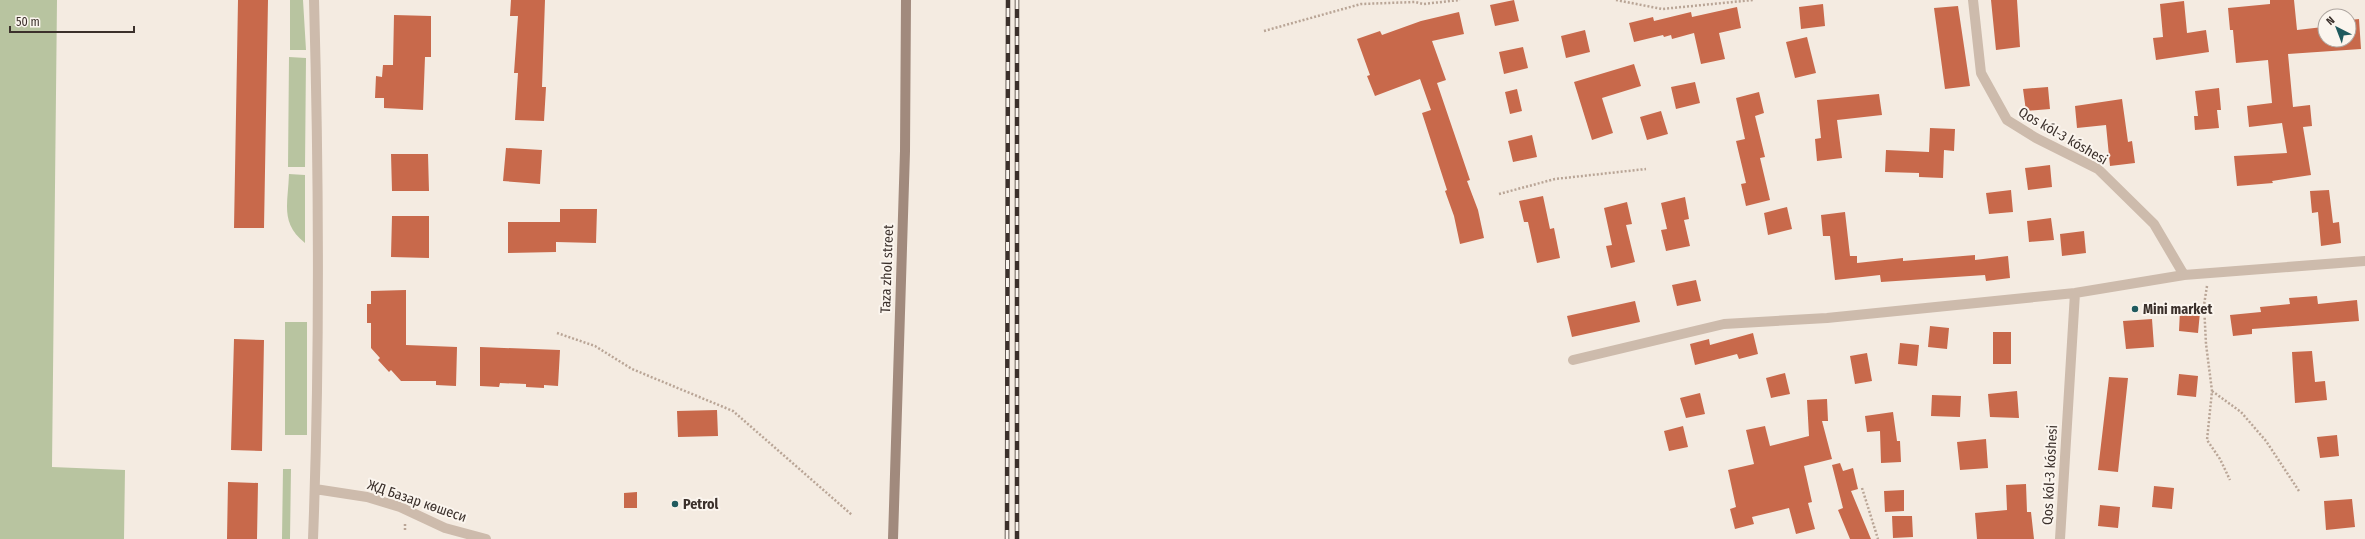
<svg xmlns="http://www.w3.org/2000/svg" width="2365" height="539" font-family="'Fira Sans Condensed',sans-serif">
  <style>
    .green { fill: #b8c4a0 }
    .building { fill: #c8694b }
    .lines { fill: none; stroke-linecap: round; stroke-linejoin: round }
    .path { stroke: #b9a596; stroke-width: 2.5; stroke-dasharray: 2 2; stroke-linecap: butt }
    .minor { stroke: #cdbbac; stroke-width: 10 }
    .secondary { stroke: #a18a7d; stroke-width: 10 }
    .rail-casing { stroke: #3b302b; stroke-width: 4.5 }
    .rail { stroke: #fbf5ee; stroke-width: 3; stroke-dasharray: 9; stroke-linecap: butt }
    .poi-dot { fill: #1f5a5e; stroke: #fbf5ee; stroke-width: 1.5 }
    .labels { text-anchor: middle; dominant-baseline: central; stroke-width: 4; stroke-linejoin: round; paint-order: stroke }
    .street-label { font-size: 14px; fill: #3b302b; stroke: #fbf5ee }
    .poi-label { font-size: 14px; font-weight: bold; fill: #3b302b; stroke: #fbf5ee; text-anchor: start }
  </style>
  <rect width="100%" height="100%" fill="#f4ebe1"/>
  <path class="green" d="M0,0h57l-5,467 73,3 -1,69h-124z
    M290,0h13l3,50h-16z
    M289,57l17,1 -1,109h-17z
    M289,174l16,1v68c-25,-20 -17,-39 -16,-69z
    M285,322h22v113h-22z
    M283,469h8l-1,70h-8z"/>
  <path class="building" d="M238,0h30l-4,228h-30z
    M511,0h34l-3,87h4l-2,34 -29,-1 3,-47h-4l4,-57h-8z
    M1514,0l5,21 -24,5 -5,-21z
    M1991,0h26l3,47 -24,3z
    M2270,0h24l3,30 26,-3v-5h2v18h24v-20l10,-1 2,30 -73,5 5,53 17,-2 2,21 -9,1 8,48 -39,6 1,2 -36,3 -3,-30 53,-3 -5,-30 -33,4 -2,-21 25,-3 -4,-43 -32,3 -3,-33h-3l-2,-22 42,-4z
    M2184,1l3,32 19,-3 3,22 -53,8 -3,-22 10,-1 -3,-33z
    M1823,4l2,22 -24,3 -2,-22z
    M1958,6l12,80 -25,3 -11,-81z
    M1737,7l4,21 -22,5 6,26 -24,5 -7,-31 -22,6 -1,-4 -7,2 -1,-2 -29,7 -5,-19 24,-6 1,4 37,-9 1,5z
    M1459,12l5,22 -32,7 14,39 -9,3 33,97 -3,1 11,29 6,28 -24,6 -6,-28 -9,-25 2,-1 -25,-77 9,-3 -11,-31 -45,17 -8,-20 3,-1 -13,-36 23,-8 2,4 39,-14z
    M394,15l37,1v41h-6l-2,53 -39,-2v-10h-9l1,-22 6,1 1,-12h10z
    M1585,30l5,22 -24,6 -5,-22z
    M1807,37l9,36 -21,5 -9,-36z
    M1523,47l5,21 -24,6 -5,-22z
    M1634,64l7,22 -39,12 11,35 -21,7 -18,-58z
    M1695,82l5,21 -24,6 -5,-22z
    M2048,87l2,22 -24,2 -3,-22z
    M2219,88l2,22h-4l2,18 -24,2 -1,-14h4l-3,-25z
    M1517,89l5,22 -12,3 -5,-22z
    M1759,92l5,21 -9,3 10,41 -5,1 10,42 -24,6 -5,-22 5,-1 -10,-42 9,-2 -9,-41z
    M1879,94l3,21 -45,5 5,38 -25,3 -2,-22 6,-1 -4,-38z
    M2122,99l6,43 4,-1 3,22 -25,3 -4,-41 -29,3 -2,-22z
    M1661,111l7,23 -21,6 -7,-23z
    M1930,128l25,1 -1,22 -10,-1 -1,28 -24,-1v-4l-34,-1 1,-22 43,2z
    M1532,135l5,22 -24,5 -5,-21z
    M506,148l36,2 -2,34 -37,-3z
    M391,154h37l1,37h-37z
    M2050,165l2,22 -24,3 -3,-22z
    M2011,190l2,22 -24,2 -3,-21z
    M2329,190l4,33 6,-1 2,21 -20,3 -3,-34 -6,1 -2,-22z
    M1543,196l7,33 4,-1 6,30 -23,5 -9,-41h-4l-5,-21z
    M1685,197l4,22 -5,1 6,26 -24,5 -5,-21 6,-1 -6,-26z
    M1627,202l5,22 -6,1 9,37 -24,6 -5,-22 6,-1 -8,-37z
    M1787,207l5,22 -24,6 -4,-22z
    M560,209h37l-1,34 -40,-1v10l-48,1v-31h52z
    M1845,212l5,44h7v7l46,-5v3l72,-6v5l33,-4 2,22 -24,3 -1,-6 -104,7 -1,-7 -45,5 -5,-44h-7l-2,-21z
    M392,216h37v42l-38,-1z
    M2051,218l3,22 -25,2 -2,-21z
    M2084,231l2,22 -24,3 -2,-22z
    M1696,280l5,21 -24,5 -5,-21z
    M406,290v55l51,2 -1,39 -20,-1v-4h-35l-10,-11 -2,2 -11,-12 2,-2 -9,-10v-25h-4v-19h4v-13z
    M2317,296l1,8 39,-4 2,21 -107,8v5l-19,2 -3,-21 31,-3 -1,-5 30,-3 -1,-6z
    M1635,301l5,21 -68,15 -5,-21z
    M2180,310l20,2 -2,21 -19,-2z
    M2152,319l2,28 -28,2 -3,-28z
    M1930,326l19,2 -2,21 -19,-2z
    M1993,332h18v32h-18z
    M1753,333l5,21 -19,5 -2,-5 -42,11 -5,-21 19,-5 1,6z
    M234,339l30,1 -2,111 -31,-1z
    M1900,343l19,2 -2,21 -19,-2z
    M480,347l80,3 -2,36 -14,-1v3l-18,-1v-3l-26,-1 -1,4 -19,-1z
    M2312,351l3,31 10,-1 2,19 -32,3 -3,-51z
    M1867,353l5,28 -17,3 -5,-28z
    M1785,373l5,21 -19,4 -5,-20z
    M2179,374l19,2 -2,21 -19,-2z
    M2109,377l19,1 -10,94 -20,-2z
    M2017,391l2,27 -29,-1 -2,-23z
    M1700,393l5,21 -19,4 -6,-20z
    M1932,395l29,1 -1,21 -29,-1z
    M1827,399l1,22h-6l10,38 -28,7 8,36 -4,1 7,26 -19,5 -7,-26 -37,9 2,7 -19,5 -5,-20 6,-2 -8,-37 26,-6 -8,-34 19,-4 5,20 39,-10 -2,-36z
    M717,410l1,26 -40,1 -1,-26z
    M1893,412l4,29h3l1,21 -20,1 -1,-32 -13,1 -2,-16z
    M1683,426l5,21 -19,4 -5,-20z
    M2337,435l2,21 -19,2 -3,-21z
    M1986,439l2,29 -28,2 -3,-28z
    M1840,463l3,8 10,-3 5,21 -7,2 20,48h-21l-12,-29 5,-2 -11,-43z
    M228,482l30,1 -1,56h-30z
    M2026,484l1,28h4l3,27h-57l-2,-26 32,-3 -1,-25z
    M2154,486l20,2 -2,21 -20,-2z
    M1904,490v21l-19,1 -1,-21z
    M637,492v16h-13v-15z
    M2352,499l3,28 -29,3 -2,-29z
    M2100,505l20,2 -2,21 -20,-2z
    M1892,516h20l1,21 -20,1z"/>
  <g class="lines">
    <path class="path" d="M1616,0l46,9 91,-9
      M1264,31l97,-27 54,-2 8,2 37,-4
      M1499,194l56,-15 91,-10
      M2207,286l-3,19 2,39 6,47 -5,49 13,19 10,21
      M557,333l38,13 37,23 101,42 119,104
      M2212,391l29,21 25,29 33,50
      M1862,488l16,51
      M405,530v-7"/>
    <path class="minor" d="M1973,0l8,73 26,47 29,18 62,31 56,55 30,51
      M1573,360l151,-36 103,-6 248,-25 109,-18 181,-14
      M315,489l52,8 33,10 45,21 41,11
      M313,539c7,-180 6,-359 1,-539
      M2060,539l15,-246"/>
    <path class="secondary" d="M893,539l12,-388 1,-151"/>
    <g class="rail-casing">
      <path id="rail" d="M1017,0v539
        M1007,539l1,-539"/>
    </g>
    <use href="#rail" class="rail"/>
  </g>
  <g class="poi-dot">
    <circle cx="2135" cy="309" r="4"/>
    <circle cx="675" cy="504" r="4"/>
  </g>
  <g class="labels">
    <g class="street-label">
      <text transform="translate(2063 136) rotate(30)">Qos kól-3 kóshesi</text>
      <text transform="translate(887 269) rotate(-88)">Taza zhol street</text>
      <text transform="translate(2050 475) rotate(-87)">Qos kól-3 kóshesi</text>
      <text transform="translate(417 501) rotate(19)">ЖД Базар көшеси</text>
    </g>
    <g class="poi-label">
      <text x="2143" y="309">Mini market</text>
      <text x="683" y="504">Petrol</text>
    </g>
  </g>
  <g transform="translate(2337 28) rotate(318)"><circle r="19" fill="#fbf5ee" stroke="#aea6a0"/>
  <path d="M0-3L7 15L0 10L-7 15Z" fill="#1f5a5e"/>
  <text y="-6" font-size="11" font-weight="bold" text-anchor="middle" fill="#3b302b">N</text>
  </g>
  <path d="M10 26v6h124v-6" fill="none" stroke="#3b302b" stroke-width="2"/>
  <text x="16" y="26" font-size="12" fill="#3b302b" stroke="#fbf5ee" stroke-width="3" paint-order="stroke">50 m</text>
</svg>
